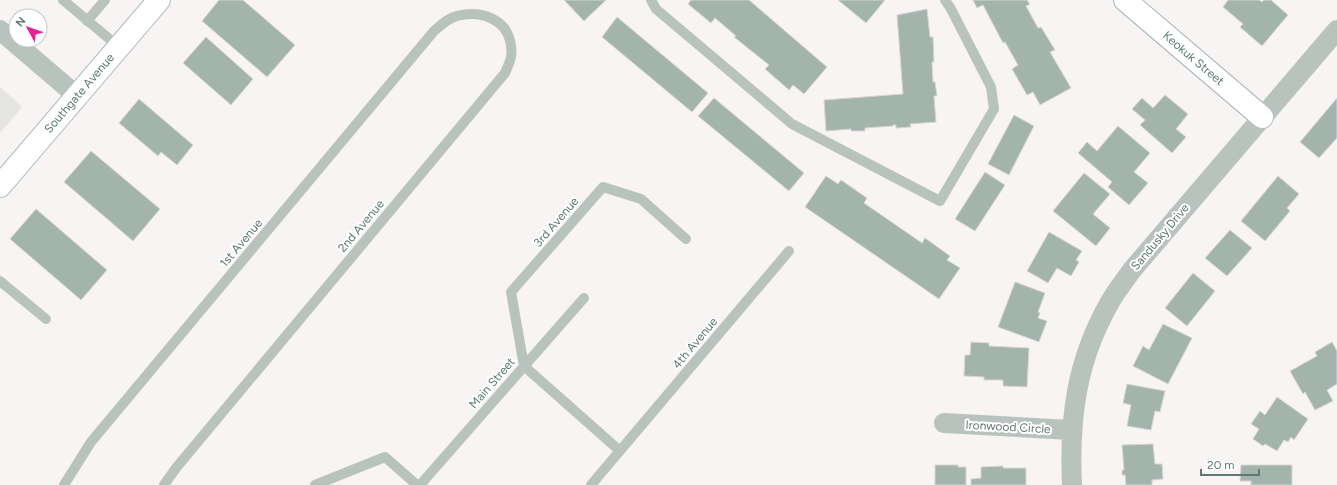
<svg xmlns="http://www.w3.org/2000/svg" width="1337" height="485" font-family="Figtree,sans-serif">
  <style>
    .built { fill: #e4e5e3 }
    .building { fill: #a3b4ad; stroke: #d8d6d6 }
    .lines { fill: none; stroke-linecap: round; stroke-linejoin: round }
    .secondary-casing { stroke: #aab8b3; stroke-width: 24 }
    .lane { stroke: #b8c3be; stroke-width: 10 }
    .street { stroke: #b8c3be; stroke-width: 20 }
    .secondary { stroke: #fff; stroke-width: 22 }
    .labels { text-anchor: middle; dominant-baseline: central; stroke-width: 4; stroke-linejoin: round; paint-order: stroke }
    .street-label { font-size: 12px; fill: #5c7a6f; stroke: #fff }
  </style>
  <rect width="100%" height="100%" fill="#f7f4f3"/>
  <path class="built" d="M0,87l22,20 -22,26z"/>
  <path class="building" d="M219,0h24l52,45 -28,32 -65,-56z
    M564,0h42l-22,21z
    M691,0h58l78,67 -23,27 -11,-9 -4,5 -24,-21 4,-4 -35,-28 2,-1 -21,-18 -4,5 -23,-19z
    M838,0h47l-19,23z
    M973,0h54l3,4 -4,2 12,22 3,-1 14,23 -5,2 21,36 -31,17 -7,-13 -6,3 -15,-26 6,-4 -13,-23 -2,1 -20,-38 -6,3z
    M1228,0h31l3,2 2,-2h7l17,15 -26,31 -22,-19 3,-3 -20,-17z
    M927,9l3,28h3l1,25h-2l1,20h2l2,14h-3l2,26 -26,2 1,3 -15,1v-3h-3v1l-28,2v3h-14v-2l-25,2 -2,-31 79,-6 -6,-79z
    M617,17l91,76 -16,19 -90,-75z
    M206,37l47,42 -22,26 -48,-42z
    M1165,95l23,19 -12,15 10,8 -14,16 -32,-28 5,-5 -13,-11 10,-11 11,10z
    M714,98l90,75 -15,18 -91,-75z
    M1337,98v40l-18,20 -19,-16z
    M139,99l54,46 -16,20 -16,-13 -3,4 -39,-33z
    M1014,115l20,11 -25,49 -21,-11z
    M1118,126l32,27 -16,19 14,11 -19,22 -21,-18 4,-5 -34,-29 9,-11 10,9z
    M91,151l69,58 -27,32 -69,-59z
    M985,172l20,13 -30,46 -20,-12z
    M1084,173l26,21 -17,20 17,14 -14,18 -43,-35z
    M826,176l12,8 3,-4 26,18 -3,5 58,40 3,-5 25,18 -3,4 13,8 -21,31 -134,-92z
    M1278,176l21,18 -12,14 3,3 -25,30 -24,-20z
    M36,209l71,61 -26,30 -71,-61z
    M1230,230l22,18 -25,28 -22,-18z
    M1049,232l33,19 -6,9 3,2 -8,14 -14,-8 -9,15 -21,-12z
    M1193,273l22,18 -28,35 -22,-18z
    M1015,282l30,11 -7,19 2,1 -2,5 9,3 -8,21 -41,-15z
    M1163,324l29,14 -24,46 -35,-18 10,-20 6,4z
    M971,342l18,1v3l40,2 -2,39 -24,-1v-6h-19v-3l-20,-1 1,-21h5z
    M1332,342l5,9v33l-10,6 6,11 -18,9 -10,-18 -2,2 -13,-23 27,-15 -2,-4z
    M1127,384l38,7 -5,21 -5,-1 -4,19 -24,-4 4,-21 -8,-2z
    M1277,397l31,22 -14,21 -3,-3 -3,5 -4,-2 -7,11 -12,-7 -2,2 -10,-7 6,-10 -8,-5 9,-13 5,4z
    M1153,444l2,20h7l1,15 -11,1v5h-26l-1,-10h-3v-5h2l-2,-25z
    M935,465h23v2h8v18h-31z
    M1241,465h51v20h-41v-4h-11z
    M1003,466v2h23v17h-55v-6l10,-1v-11z"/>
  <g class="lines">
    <g class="secondary-casing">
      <g id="secondary">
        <path id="s1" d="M1125,0l137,117"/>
        <path id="s2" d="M0,186l159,-186"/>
      </g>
    </g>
    <path class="lane" d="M63,0l56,47
      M651,0l5,9 136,115 148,77 54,-92 -3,-22 -40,-78 -6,-9
      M87,21l18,-21
      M0,281l46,38
      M620,451l-96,-85 -13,-74 92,-105 38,12 45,40
      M64,485l27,-43 343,-411c7,-6 14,-13 23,-15 24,-6 51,3 54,30 2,10 -2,18 -6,27l-329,395 -12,17
      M315,485l70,-28 32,28
      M420,485l164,-187
      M591,485l198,-234"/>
    <path class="street" d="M0,30l77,66
      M944,423l127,7
      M1072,485c-3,-66 4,-124 38,-183 6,-11 15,-22 22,-32l205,-240"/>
    <use href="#secondary" class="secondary"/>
  </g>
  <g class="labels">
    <g class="street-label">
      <text stroke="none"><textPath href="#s1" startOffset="90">Keokuk Street</textPath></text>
      <text stroke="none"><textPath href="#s2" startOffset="122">Southgate Avenue</textPath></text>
      <text transform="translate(556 222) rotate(-49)">3rd Avenue</text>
      <text transform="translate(361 226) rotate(-50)">2nd Avenue</text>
      <text transform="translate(1160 237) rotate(-50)">Sandusky Drive</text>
      <text transform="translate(241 243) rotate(-50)">1st Avenue</text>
      <text transform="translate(695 343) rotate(-50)">4th Avenue</text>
      <text transform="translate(492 383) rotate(-49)">Main Street</text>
      <text transform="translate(1008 427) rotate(3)">Ironwood Circle</text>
    </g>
  </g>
  <g transform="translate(28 28) rotate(310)"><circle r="19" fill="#ffffff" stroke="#becac5"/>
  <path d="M0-3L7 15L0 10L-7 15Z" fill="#eb1e94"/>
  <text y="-6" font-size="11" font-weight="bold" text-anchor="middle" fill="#5c7a6f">N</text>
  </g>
  <path d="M1201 469v6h58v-6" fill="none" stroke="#5c7a6f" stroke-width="2"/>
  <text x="1207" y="469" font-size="12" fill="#5c7a6f" stroke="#ffffff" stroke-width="3" paint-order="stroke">20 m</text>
</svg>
